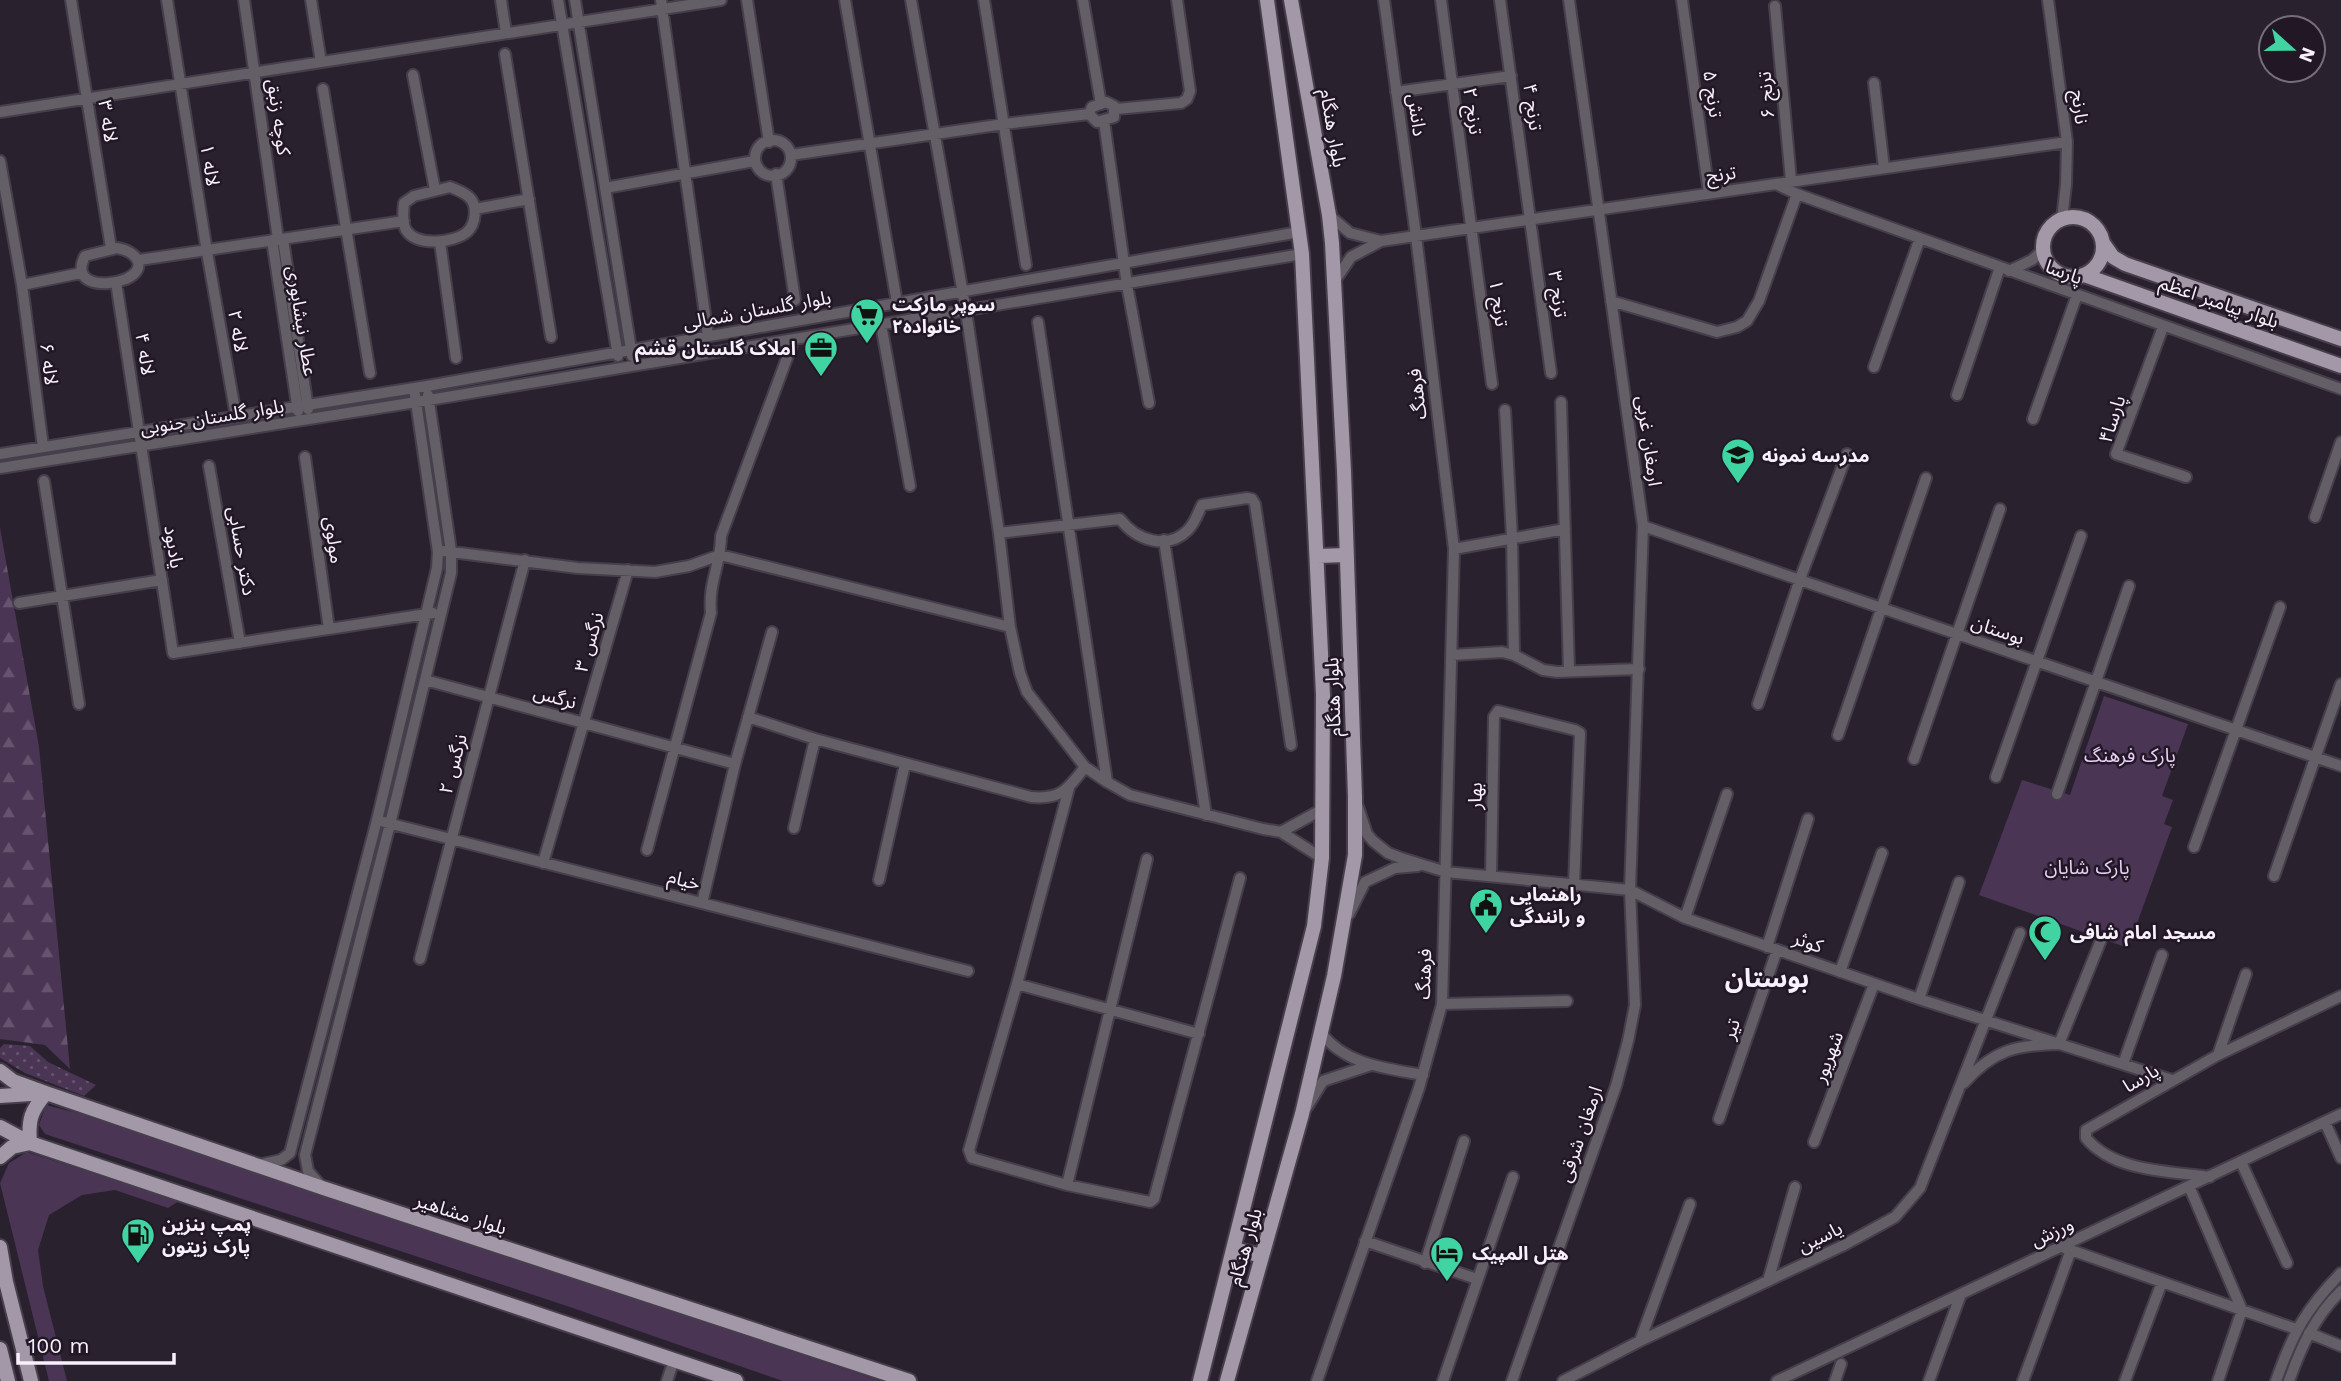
<svg xmlns="http://www.w3.org/2000/svg" width="2341" height="1381" font-family="'Work Sans','Noto Sans Arabic',sans-serif">
  <style>
    .grass { fill: url(#grass-dots) }
    .forest { fill: url(#forest-firs) }
    .park { fill: #4b3555 }
    .lines { fill: none; stroke-linecap: round; stroke-linejoin: round }
    .minor-casing { stroke: #473e4c; stroke-width: 14 }
    .major-casing { stroke: #473e4c; stroke-width: 18 }
    .minor { stroke: #645e66; stroke-width: 10 }
    .major { stroke: #a298a7; stroke-width: 14 }
    .labels { text-anchor: middle; dominant-baseline: central; stroke-width: 5; stroke-linejoin: round; paint-order: stroke }
    .street-label { font-size: 19px; fill: #f8f1fb; stroke: #211725 }
    .poi-label { font-size: 19px; font-weight: bold; fill: #f8f1fb; stroke: #211725; text-anchor: start }
    .park-label { font-size: 19px; fill: #ead0f8; stroke: #211725 }
    .district-label { font-size: 26px; font-weight: bold; fill: #f8f1fb; stroke: #211725 }
  </style>
  <defs>
    <pattern id="grass-dots" width="8" height="8" patternUnits="userSpaceOnUse" patternTransform="scale(1.75)"><rect width="8" height="8" fill="#4b3555"/><path d="M2 2h.1M6 6h.1" fill="none" stroke="#66536e" stroke-width="1.8" stroke-linecap="round"/></pattern>
    <pattern id="forest-firs" width="22" height="20" patternUnits="userSpaceOnUse" patternTransform="scale(1.75)"><rect width="22" height="20" fill="#4b3555"/><path d="M5 1l3.5 6h-7zM16 11l3.5 6h-7z" fill="#66536e"/></pattern>
  </defs>
  <rect width="100%" height="100%" fill="#2a212f"/>
  <path class="grass" d="M4,1044l26,2 18,16 48,23 -12,11 -59,-23 -25,-15v-10z"/>
  <path class="forest" d="M0,528l39,219 31,322 -25,-24 -45,-6z"/>
  <path class="park" d="M2104,696l84,28 -26,72 11,4 -9,24 8,3 -44,121 -149,-53 43,-115 48,15z
    M46,1105l47,12 787,264h-97l-216,-75 -522,-172 -6,-9z
    M27,1152l152,49 -11,7 -53,-18 -33,5 -33,20 -11,35 5,36 24,95h-18l-49,-198 9,-20z"/>
  <g class="lines">
    <g class="minor-casing">
      <path id="minor" d="M71,0l40,248
        M167,0l40,252 29,164
        M244,0l34,239
        M311,0l10,62
        M501,0l5,33
        M558,0l60,356
        M575,0l57,356
        M661,0l47,336
        M747,0l22,142
        M845,0l52,303
        M911,0l55,311 33,222 11,94 10,46 7,19 58,75 22,15 23,13 133,34 18,3 41,26
        M984,0l42,265
        M1083,0l18,104
        M1441,0l51,384
        M1500,0l51,373
        M1682,0l27,193
        M2048,0l19,142 -1,42 -4,36
        M1775,6l16,175
        M505,54l46,283
        M413,75l22,115
        M1874,83l10,85
        M323,89l47,284
        M1396,92l115,-16
        M1106,102l8,4v11l-17,5 -8,-8 3,-7z
        M1116,109l65,-6 6,-4 3,-8 -13,-91
        M0,112l721,-112
        M1104,121l23,164 22,118
        M755 158a18 18 0 1 1 36 0a18 18 0 1 1-36 0Z
        M791,155l213,-31 85,-10
        M0,161l22,124 21,162
        M776,174l19,126
        M1776,184l21,10 544,195
        M450,187c7,3 14,5 19,10 9,8 7,27 -2,35 -13,11 -50,15 -61,-2 -4,-7 -3,-18 -2,-27l10,-7z
        M605,188l149,-27
        M475,209l54,-10
        M1329,215l21,18 31,8
        M283,239l25,170
        M272,240l26,171
        M440,242l16,116
        M117,248c20,3 32,20 9,31 -19,8 -56,7 -41,-23z
        M139,260l265,-39
        M2009,271l23,-11 11,-10
        M116,282l57,371 260,-40
        M1334,282l17,-25 30,-16 686,-99
        M22,285l59,-12
        M1611,301l106,31 20,-5 10,-6 12,-20 38,-107
        M1038,322l69,460
        M881,324l29,162
        M2163,327l-47,127 70,23
        M1874,367l46,-129
        M1957,395l43,-128
        M1561,402l8,268
        M1505,410l7,127 2,118
        M2033,419l44,-124
        M0,454l427,-68 872,-154
        M305,457l24,172
        M209,466l31,177
        M0,468l429,-68 873,-146
        M44,481l35,223
        M2315,517l26,-75
        M1643,526l698,240
        M999,533l121,-14c16,21 47,32 68,11 7,-7 10,-17 14,-25l45,-7 5,1 3,5 36,241
        M1164,540l42,275
        M1454,549l111,-20
        M444,551l134,17 77,4 34,-6 31,-11 290,72
        M19,603l143,-23
        M1452,655l50,-3 12,3 29,15 14,2 82,-3
        M425,680l310,84
        M1758,704l42,-125 47,-125
        M748,717l67,22 216,58c30,3 37,-8 54,-30
        M1838,735l88,-257
        M1914,759l86,-250
        M1996,777l85,-241
        M1069,788l-52,196 -48,166 3,8 95,27 83,17 4,-3 86,-321
        M2057,794l72,-208
        M1358,807l9,27 6,7 15,12 13,5 45,14 184,18 55,28 234,81 253,81
        M384,822l584,149
        M794,828l21,-89
        M1281,832l42,-23
        M2194,847l86,-240
        M647,850l64,-237c-3,-31 10,-48 10,-77l73,-197
        M543,863l85,-293
        M1491,876l3,-159 4,-6 77,19 5,3 -6,152
        M2274,876l67,-192
        M879,880l26,-116
        M702,903l33,-139 37,-132
        M1349,914l16,-32 30,-14 23,-2
        M1685,918l42,-124
        M1767,947l41,-128
        M420,959l105,-399
        M1840,972l42,-119
        M1017,984l182,50
        M1919,999l40,-117
        M1442,1004l125,-3
        M1321,1033c25,32 64,35 102,42
        M2218,1055l28,-81
        M2123,1064l39,-109
        M1964,1083c29,-33 52,-38 95,-39l42,-104
        M1307,1107l16,-26 48,-16
        M1719,1119l58,-169
        M2325,1122l16,36
        M1814,1142l60,-158
        M2241,1162l46,101
        M258,1165l23,-5 9,-7 87,-333 60,-252 1,-16 -23,-157
        M2210,1177c-41,-6 -96,-5 -124,-39v-8l132,-75 123,-59
        M1067,1185l80,-326
        M2189,1186l53,124 -24,71
        M322,1187l-14,-16 -3,-16 85,-331 61,-251v-22l-23,-156
        M1365,1241l112,38
        M2062,1247l234,82
        M1425,1263l39,-122
        M1768,1281l27,-94
        M2309,1333l32,13
        M1640,1341l50,-137
        M667,1381l7,-21
        M1317,1381l102,-293 23,-84 12,-455 -38,-313 -32,-236
        M1443,1381l70,-204
        M1512,1381l104,-295 12,-45 7,-36 -5,-115 13,-364 -74,-526
        M1563,1381l77,-40 202,-95 53,-29 25,-29 100,-255
        M1777,1381l564,-267
        M1835,1381l6,-17
        M1929,1381l32,-87
        M2023,1381l48,-131
        M2125,1381l37,-99
        M2276,1381c17,-48 29,-71 65,-108
        M2289,1381c12,-34 26,-65 52,-90"/>
    </g>
    <g class="major-casing">
      <path id="major" d="M2043 247a30 30 0 1 1 60 0a30 30 0 1 1-60 0Z
        M2103,243l10,14 12,7 216,75
        M2084,275l257,91
        M1317,556l30,-1
        M0,1071l13,10 33,12c-15,18 -18,26 -16,50l-18,4 -12,10
        M0,1096l46,-3 277,95 586,193
        M0,1127l30,16 706,238
        M0,1247l6,35 25,99
        M1234,1249l28,7
        M0,1349l8,32
        M1200,1381l114,-455 8,-68 1,-163 -21,-441 -35,-254
        M1227,1381l75,-267 32,-138 21,-121v-58l-11,-326 -12,-228 -3,-28 -38,-215"/>
    </g>
    <use href="#minor" class="minor"/>
    <use href="#major" class="major"/>
  </g>
  <defs>
    <g id="supermarket-pin" transform="scale(1.75)"><path d="M0 17L-7.5 6A9.5 9.5 0 1 1 7.5 6Z" fill="#3fd4a2" stroke="#211725"/><path d="M-6-5.5h2.5l.6 2H6L4.5 2H-2.5L-4.4-4H-6ZM-1.5 3.2a1.3 1.3 0 1 0 .1 0ZM3 3.2a1.3 1.3 0 1 0 .1 0Z" fill="#111"/></g>
    <g id="office-pin" transform="scale(1.75)"><path d="M0 17L-7.5 6A9.5 9.5 0 1 1 7.5 6Z" fill="#3fd4a2" stroke="#211725"/><path d="M-6-3h4V-5.5h4V-3h4V5H-6ZM-1-4.5V-3h2v-1.5ZM-6 0V1H6V0Z" fill="#111"/></g>
    <g id="school-pin" transform="scale(1.75)"><path d="M0 17L-7.5 6A9.5 9.5 0 1 1 7.5 6Z" fill="#3fd4a2" stroke="#211725"/><path d="M0-5L7-2L0 1L-7-2ZM-4 1L0 2.5L4 1V4Q0 6-4 4Z" fill="#111"/></g>
    <g id="civic-pin" transform="scale(1.75)"><path d="M0 17L-7.5 6A9.5 9.5 0 1 1 7.5 6Z" fill="#3fd4a2" stroke="#211725"/><path d="M-.6-6.5H3V-4.5H.6V-3L4-1V1h2V6H-6V1h2V-1L-.6-3ZM-1.2 2.5V6h2.4V2.5Z" fill="#111"/></g>
    <g id="mosque-pin" transform="scale(1.75)"><path d="M0 17L-7.5 6A9.5 9.5 0 1 1 7.5 6Z" fill="#3fd4a2" stroke="#211725"/><path d="M3.5-4.9A6 6 0 1 0 3.5 4.9A5 5 0 1 1 3.5-4.9Z" fill="#111"/></g>
    <g id="fuel-pin" transform="scale(1.75)"><path d="M0 17L-7.5 6A9.5 9.5 0 1 1 7.5 6Z" fill="#3fd4a2" stroke="#211725"/><path d="M-5.5-6h7V0h2V4h1.3V-2.5L3-4.5l.8-.8L6-3V5H2.5V1h-1V6h-7ZM-4.2-4.7v3.2H.2V-4.7Z" fill="#111"/></g>
    <g id="hotel-pin" transform="scale(1.75)"><path d="M0 17L-7.5 6A9.5 9.5 0 1 1 7.5 6Z" fill="#3fd4a2" stroke="#211725"/><path d="M-6-4.5h1.5V1H6V5H4.5V3h-9V5H-6ZM-4 0a1.8 1.8 0 1 1 3.6 0ZM.5 0V-2.5h3Q6-2.5 6 0Z" fill="#111"/></g>
  </defs>
  <g fill-rule="evenodd">
    <use href="#supermarket-pin" x="867" y="315"/>
    <use href="#office-pin" x="821" y="348"/>
    <use href="#school-pin" x="1738" y="455"/>
    <use href="#civic-pin" x="1486" y="905"/>
    <use href="#mosque-pin" x="2045" y="932"/>
    <use href="#fuel-pin" x="138" y="1235"/>
    <use href="#hotel-pin" x="1447" y="1253"/>
  </g>
  <g class="labels">
    <g class="street-label">
      <text transform="translate(1713 94) rotate(82)">ترنج ۵</text>
      <text transform="translate(1766 95) rotate(-95)">ترنج ۶</text>
      <text transform="translate(1533 107) rotate(82)">ترنج ۴</text>
      <text transform="translate(2080 107) rotate(83)">نارنج</text>
      <text transform="translate(1473 111) rotate(82)">ترنج ۲</text>
      <text transform="translate(1417 115) rotate(82)">دانش</text>
      <text transform="translate(279 117) rotate(82)">کوچه زنبق</text>
      <text transform="translate(108 121) rotate(81)">لاله ۳</text>
      <text transform="translate(1333 128) rotate(80)">بلوار هنگام</text>
      <text transform="translate(210 165) rotate(81)">لاله ۱</text>
      <text transform="translate(1721 174) rotate(-8)">ترنج</text>
      <text transform="translate(2064 272) rotate(20)">پارسا</text>
      <text transform="translate(1558 294) rotate(82)">ترنج ۳</text>
      <text transform="translate(2219 302) rotate(19)">بلوار پیامبر اعظم</text>
      <text transform="translate(1499 303) rotate(82)">ترنج ۱</text>
      <text transform="translate(757 310) rotate(-10)">بلوار گلستان شمالی</text>
      <text transform="translate(302 321) rotate(81)">عطار نیشابوری</text>
      <text transform="translate(238 331) rotate(80)">لاله ۲</text>
      <text transform="translate(145 354) rotate(81)">لاله ۴</text>
      <text transform="translate(49 364) rotate(83)">لاله ۶</text>
      <text transform="translate(1417 394) rotate(-97)">فرهنگ</text>
      <text transform="translate(212 417) rotate(-9)">بلوار گلستان جنوبی</text>
      <text transform="translate(2112 419) rotate(-72)">پارسا۴</text>
      <text transform="translate(1649 441) rotate(82)">ارمغان غربی</text>
      <text transform="translate(334 540) rotate(82)">مولوی</text>
      <text transform="translate(174 547) rotate(81)">یادبود</text>
      <text transform="translate(242 551) rotate(80)">دکتر حسابی</text>
      <text transform="translate(1998 630) rotate(19)">بوستان</text>
      <text transform="translate(589 642) rotate(-74)">نرگس ۳</text>
      <text transform="translate(555 697) rotate(15)">نرگس</text>
      <text transform="translate(1333 697) rotate(-92)">بلوار هنگام</text>
      <text transform="translate(453 764) rotate(-75)">نرگس ۲</text>
      <text transform="translate(1475 796) rotate(-89)">بهار</text>
      <text transform="translate(684 880) rotate(14)">خیام</text>
      <text transform="translate(1808 942) rotate(19)">کوثر</text>
      <text transform="translate(1424 974) rotate(-88)">فرهنگ</text>
      <text transform="translate(1731 1029) rotate(-71)">تیر</text>
      <text transform="translate(1828 1057) rotate(-69)">شهریور</text>
      <text transform="translate(2141 1078) rotate(-30)">پارسا</text>
      <text transform="translate(1580 1134) rotate(-71)">ارمغان شرقی</text>
      <text transform="translate(461 1214) rotate(18)">بلوار مشاهیر</text>
      <text transform="translate(2052 1232) rotate(-25)">ورزش</text>
      <text transform="translate(1820 1237) rotate(-26)">یاسین</text>
      <text transform="translate(1245 1247) rotate(-74)">بلوار هنگام</text>
    </g>
    <g class="poi-label">
      <text x="892" y="304">سوپر ماركت<tspan x="892" dy="22">خانواده٢</tspan></text>
      <text x="796" y="348" text-anchor="end">املاک گلستان قشم</text>
      <text x="1762" y="455">مدرسه نمونه</text>
      <text x="1510" y="894">راهنمایی<tspan x="1510" dy="22">و رانندگی</tspan></text>
      <text x="2070" y="932">مسجد امام شافی</text>
      <text x="162" y="1224">پمپ بنزین<tspan x="162" dy="22">پارک زیتون</tspan></text>
      <text x="1472" y="1253">هتل المپیک</text>
    </g>
    <g class="park-label">
      <text x="2130" y="755">پارک فرهنگ</text>
      <text x="2087" y="867">پارک شایان</text>
    </g>
    <g class="district-label">
      <text x="1767" y="978">بوستان</text>
    </g>
  </g>
  <g transform="translate(2292 49) rotate(111)"><circle r="33" fill="#211725" stroke="#776e7b" stroke-width="2"/>
  <path d="M0-5L12 26L0 18L-12 26Z" fill="#3fd4a2"/>
  <text y="-10" font-size="19" font-weight="bold" text-anchor="middle" fill="#f8f1fb">N</text>
  </g>
  <path d="M18 1353v10h156v-10" fill="none" stroke="#f8f1fb" stroke-width="3.5"/>
  <text x="28" y="1353" font-size="21" fill="#f8f1fb" stroke="#211725" stroke-width="5" paint-order="stroke">100 m</text>
</svg>
